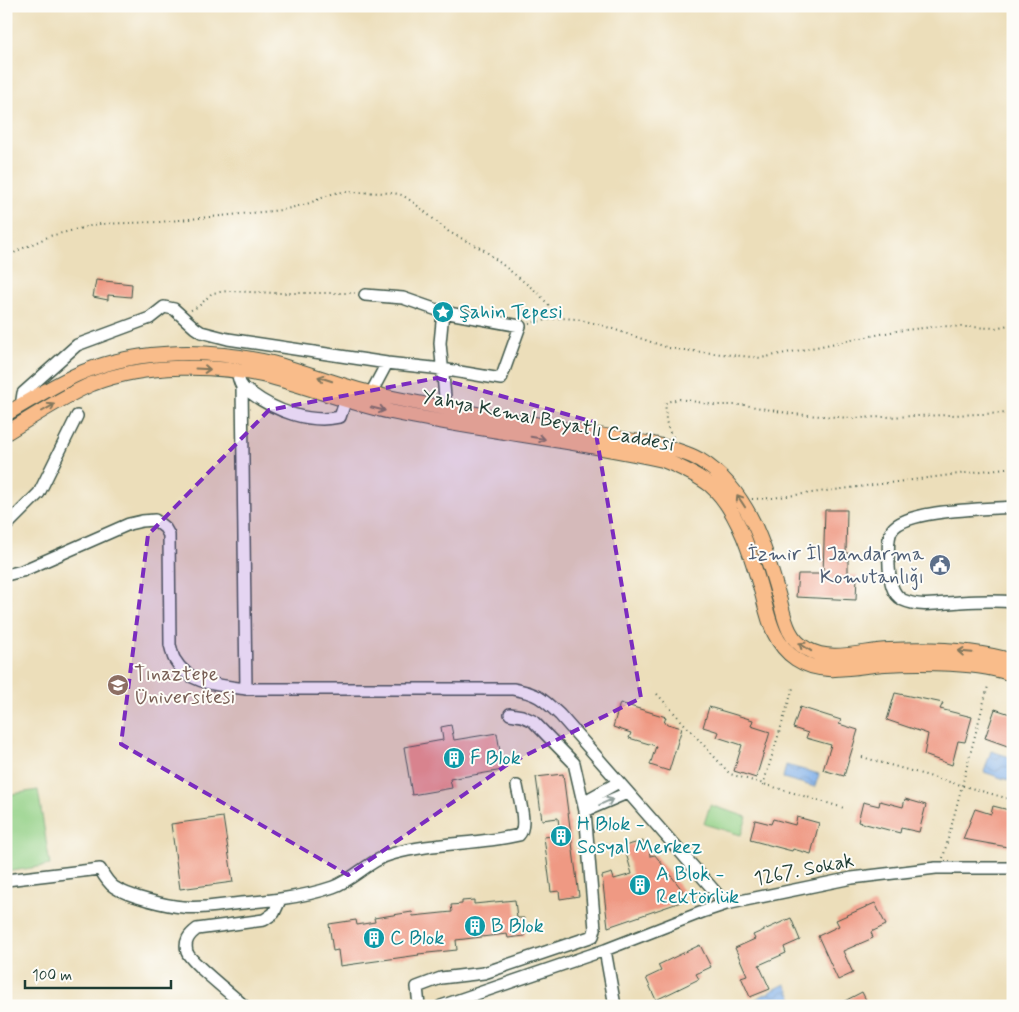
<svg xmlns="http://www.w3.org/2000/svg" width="1019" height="1012" font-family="Mynerve,sans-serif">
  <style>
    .pitch { fill: #93d086; stroke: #59865d }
    .water { fill: url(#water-waves); stroke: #4e768e }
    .building { fill: #ef9983 }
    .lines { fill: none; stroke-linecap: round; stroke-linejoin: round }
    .minor-casing { stroke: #3e5548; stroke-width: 14 }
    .major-casing { stroke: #3e5548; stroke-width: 16 }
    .path { stroke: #3e5548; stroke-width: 2; stroke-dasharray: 1 4; stroke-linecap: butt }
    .minor { stroke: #fff; stroke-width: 11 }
    .major { stroke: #f9bc8a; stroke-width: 14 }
    .oneway { stroke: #81765b }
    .oneway2 { stroke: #8f9e9a }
    .marked { fill: #7b2cbf; fill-opacity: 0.2; stroke: #7b2cbf; stroke-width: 4; stroke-dasharray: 10 6; stroke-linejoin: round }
    .labels { text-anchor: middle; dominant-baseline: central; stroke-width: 4; stroke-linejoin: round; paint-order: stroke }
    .culture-label { font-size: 20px; fill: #0d838f; stroke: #fdfcf7; text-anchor: start }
    .street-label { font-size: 20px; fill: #1f3d34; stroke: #fdfcf7 }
    .service-label { font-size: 20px; fill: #4e5e75; stroke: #fdfcf7; text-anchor: end }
    .education-label { font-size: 20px; fill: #785e54; stroke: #fdfcf7; text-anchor: start }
  </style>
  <defs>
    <pattern id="water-waves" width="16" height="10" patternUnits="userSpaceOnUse" patternTransform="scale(1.25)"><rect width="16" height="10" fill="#7eaee9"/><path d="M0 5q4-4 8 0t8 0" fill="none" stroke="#678fbe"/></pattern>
  </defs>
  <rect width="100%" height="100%" fill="#fdfcf7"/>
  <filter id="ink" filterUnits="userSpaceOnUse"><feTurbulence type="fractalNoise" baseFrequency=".02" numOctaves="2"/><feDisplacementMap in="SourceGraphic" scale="10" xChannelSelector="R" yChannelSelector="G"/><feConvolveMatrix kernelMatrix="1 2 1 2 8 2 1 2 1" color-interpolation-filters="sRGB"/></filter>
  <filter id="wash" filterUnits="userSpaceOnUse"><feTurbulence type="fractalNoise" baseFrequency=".0096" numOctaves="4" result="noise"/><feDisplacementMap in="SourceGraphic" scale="20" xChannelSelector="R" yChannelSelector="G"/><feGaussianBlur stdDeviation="1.12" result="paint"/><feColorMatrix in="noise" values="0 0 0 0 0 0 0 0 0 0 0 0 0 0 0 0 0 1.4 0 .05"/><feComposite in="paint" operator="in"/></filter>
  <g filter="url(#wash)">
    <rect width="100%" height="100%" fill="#ecdeba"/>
    <path class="pitch" d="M38,790l12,75 -44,7v-77z
      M710,805l37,12 -6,18 -37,-11z"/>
    <path class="water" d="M991,751l22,7v24l-29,-10z
      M786,765l33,9 -4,13 -32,-9z
      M785,984l9,16 -11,6h-34l-1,-3z"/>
    <g id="blocks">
      <path class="building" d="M96,280l36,4 -1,13 -23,-2v5l-15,-3z
        M825,510h22l-1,43h2v22h9l-1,25 -60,-3 2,-23h25z
        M895,693l48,10 -3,6 32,8 -7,25 -7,-1 -6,24 -28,-10 4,-21 -41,-14z
        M620,703l46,14 -2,6 18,5 -13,43 -19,-6 6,-19 -27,-8 2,-5 -18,-6z
        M709,707l44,13 -2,6 19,6 -14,46 -22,-7 8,-26 -25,-8 2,-5 -16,-5z
        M800,707l41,13 -2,4 19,6 -14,46 -21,-6 8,-25 -25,-7 2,-5 -15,-5z
        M995,709l18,6v33l-28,-10z
        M451,725l3,15 43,-7 6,37 -53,9 2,9 -40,7 -8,-48 39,-7 -2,-13z
        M563,774l16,122 -19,3 -1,-8 -8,1 -7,-55 16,-2 -2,-17 -16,2 -6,-43z
        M905,799l21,6 -7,27 -18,-4 -1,5 -42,-11 5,-20 16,4 1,-5 23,6z
        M993,806l20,5v37l-50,-9 12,-30 16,5z
        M223,817l10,65 -53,7 -9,-65z
        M797,817l22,6 -8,31 -18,-5 -1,2 -42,-11 5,-20 16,4 2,-5 22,6z
        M643,841l1,7 5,-2 1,10 5,-1 28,36 -5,2 3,9 -73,25 -6,-51 10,-3 2,6 18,-5 -8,-28z
        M474,900v4l41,-4 2,18h7l1,18 -17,2 -1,-4 -51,6 1,10 -39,4 1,1 -79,11 -2,-16 -5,1 -4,-27 27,-4 1,5 18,-3 -1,-4 38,-6 1,4 39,-4 -1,-7 11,-1v-3z
        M875,903l11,22 -15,7 2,6 -30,13 10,22 -15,7 -20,-44 21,-10 -3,-6z
        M791,918l9,22 -16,7 2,6 -27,12 11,24 -20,8 -9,-20 6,-2 -12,-27 20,-9 -2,-4z
        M700,945l11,22 -15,7 3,5 -43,21 -10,-22 15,-7 -3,-6z
        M862,992l7,14h-34z"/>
    </g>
  </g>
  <g filter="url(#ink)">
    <use href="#blocks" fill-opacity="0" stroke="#3e5548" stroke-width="1"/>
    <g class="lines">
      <g class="minor-casing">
        <path id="minor" d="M237,371c1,4 2,12 5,15 1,3 7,5 9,7 24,18 59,31 89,24l8,-24
          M242,386l4,303
          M371,393l16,-30
          M21,406l2,-13 54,-48 73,-27 14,-11 10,2 21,19 6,4 27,7 159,24 55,6 59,10 19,-53 -77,-14 -40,-14 -38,-3
          M443,408l2,-11 -5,-54 3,-31
          M1013,507c-25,2 -107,2 -121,23 -6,10 -3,26 -3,37 1,12 2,27 14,33 17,8 39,3 57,2 17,-1 35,-2 53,0
          M6,526l33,-33 38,-77
          M6,575l16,-4 107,-47 13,-3 13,-1 10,8 4,7 1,110c2,5 2,11 5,15 14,25 46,25 71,29h267c24,4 30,10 47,26l166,189
          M583,802l36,-20
          M585,811l42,-18
          M6,880l94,-11c4,7 8,14 14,18 13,9 53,19 69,20 16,2 33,-1 49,-3 34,-3 69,-6 101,-17 22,-8 36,-27 59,-33 41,-12 86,-9 127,-19 9,-9 0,-37 -2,-49
          M605,950l10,56
          M244,1006c-10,-10 -54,-44 -57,-54 -3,-11 2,-17 10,-23l67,-9 10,-7 6,-13
          M419,1006l-2,-19 24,-9 43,-5 109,-37 2,-7 -10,-118 -11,-48 -41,-42 -11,-5 -12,-2
          M441,1006l164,-56 100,-39 21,-7 126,-26 84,-10h77"/>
      </g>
      <g class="major-casing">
        <path id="major" d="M6,414c25,-14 50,-31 77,-42 58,-24 128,-23 189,-9 35,9 68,23 102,31 92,20 186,34 279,50 16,4 33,8 47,16 49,30 66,89 80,141 5,19 8,38 27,48 24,14 55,2 82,1 41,-2 84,-1 124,11
          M6,433c28,-17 56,-36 86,-49 53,-21 125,-20 179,-7 40,11 79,26 120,35 90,19 182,28 272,48 17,7 33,14 47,25 29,25 43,76 53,112 6,24 11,47 33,62 27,18 59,7 89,5 33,-2 98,-2 128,11"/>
      </g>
      <path class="path" d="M6,258l13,-8 31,-14 48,-12 61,-2 123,-12 25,-6 27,-11 10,-1 49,1 9,2 11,7 36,30 35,18 54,43 22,25
        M191,310l8,-4 13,-13 16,-2 47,2h80
        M529,323l31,-5 16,1 22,5 71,24 23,3 69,7 135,-27 46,-5 53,2 18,-4
        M673,437c-8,-10 -8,-24 -7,-35l14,-3 34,6h31l47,9 60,4 161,-5
        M752,499l20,-1 241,-31
        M657,694l73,80 114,34
        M862,757l151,43
        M763,785l30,-97
        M943,858l45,-172"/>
      <use href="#minor" class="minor"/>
      <use href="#major" class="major"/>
    </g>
    <defs><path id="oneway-shaft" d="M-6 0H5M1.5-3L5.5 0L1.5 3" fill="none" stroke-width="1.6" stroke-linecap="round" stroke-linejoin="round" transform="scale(1.25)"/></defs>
    <g class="oneway">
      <use href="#oneway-shaft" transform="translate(203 369) rotate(3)"/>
      <use href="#oneway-shaft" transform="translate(325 379) rotate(-162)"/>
      <use href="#oneway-shaft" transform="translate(48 408) rotate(-30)"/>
      <use href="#oneway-shaft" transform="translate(378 409) rotate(14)"/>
      <use href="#oneway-shaft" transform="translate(538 438) rotate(10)"/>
      <use href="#oneway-shaft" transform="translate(741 501) rotate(-123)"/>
      <use href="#oneway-shaft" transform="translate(805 647) rotate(-146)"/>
      <use href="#oneway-shaft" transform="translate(965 652) rotate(-175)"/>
    </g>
    <use class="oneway2" href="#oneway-shaft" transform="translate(606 802) rotate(-24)"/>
  </g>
  <path class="marked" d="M437,378l157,44 47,276 -133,66 -160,111 -227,-131 27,-209 121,-125z"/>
  <defs>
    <g id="sight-disc" transform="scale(1.125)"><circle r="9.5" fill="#0f9aa8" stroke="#fdfcf7"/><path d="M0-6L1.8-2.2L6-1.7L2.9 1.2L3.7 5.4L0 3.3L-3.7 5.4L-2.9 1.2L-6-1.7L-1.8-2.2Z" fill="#fff"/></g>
    <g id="civic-disc" transform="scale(1.125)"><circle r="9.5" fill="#5c6f8a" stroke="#fdfcf7"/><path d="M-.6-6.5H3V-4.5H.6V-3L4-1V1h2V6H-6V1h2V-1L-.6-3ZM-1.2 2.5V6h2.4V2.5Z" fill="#fff"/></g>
    <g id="university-disc" transform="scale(1.125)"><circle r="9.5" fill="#8d6e63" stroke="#fdfcf7"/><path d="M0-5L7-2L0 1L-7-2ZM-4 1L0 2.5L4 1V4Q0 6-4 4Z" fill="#fff"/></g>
    <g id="building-disc" transform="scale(1.125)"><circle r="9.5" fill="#0f9aa8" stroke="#fdfcf7"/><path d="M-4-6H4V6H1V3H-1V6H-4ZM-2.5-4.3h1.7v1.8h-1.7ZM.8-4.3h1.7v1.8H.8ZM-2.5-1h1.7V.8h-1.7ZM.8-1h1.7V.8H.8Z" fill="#fff"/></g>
  </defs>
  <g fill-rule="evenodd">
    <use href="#sight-disc" x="443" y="312"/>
    <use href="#civic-disc" x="940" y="565"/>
    <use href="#university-disc" x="118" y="685"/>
    <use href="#building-disc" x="454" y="758"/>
    <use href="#building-disc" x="561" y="836"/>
    <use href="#building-disc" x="640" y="885"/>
    <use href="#building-disc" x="475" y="926"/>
    <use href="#building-disc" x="374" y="938"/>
  </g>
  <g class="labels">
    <g class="culture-label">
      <text x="459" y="312">Şahin Tepesi</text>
      <text x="470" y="758">F Blok</text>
      <text x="577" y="824">H Blok -<tspan x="577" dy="23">Sosyal Merkez</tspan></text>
      <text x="656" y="874">A Blok -<tspan x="656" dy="23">Rektörlük</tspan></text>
      <text x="491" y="926">B Blok</text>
      <text x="390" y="938">C Blok</text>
    </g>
    <g class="street-label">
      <text transform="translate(548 421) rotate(11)">Yahya Kemal Beyatlı Caddesi</text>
      <text transform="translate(804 870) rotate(-11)">1267. Sokak</text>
    </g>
    <g class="service-label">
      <text x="924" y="554">İzmir İl Jandarma<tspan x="924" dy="23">Komutanlığı</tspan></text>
    </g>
    <g class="education-label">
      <text x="134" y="674">Tınaztepe<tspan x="134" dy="23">Üniversitesi</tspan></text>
    </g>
  </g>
  <rect width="1019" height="1012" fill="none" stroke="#fdfcf7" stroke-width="25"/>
  <path d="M25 980v8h146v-8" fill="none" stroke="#1f3d34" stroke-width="2.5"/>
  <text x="32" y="980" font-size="15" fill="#1f3d34" stroke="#fdfcf7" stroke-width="4" paint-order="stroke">100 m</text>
</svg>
